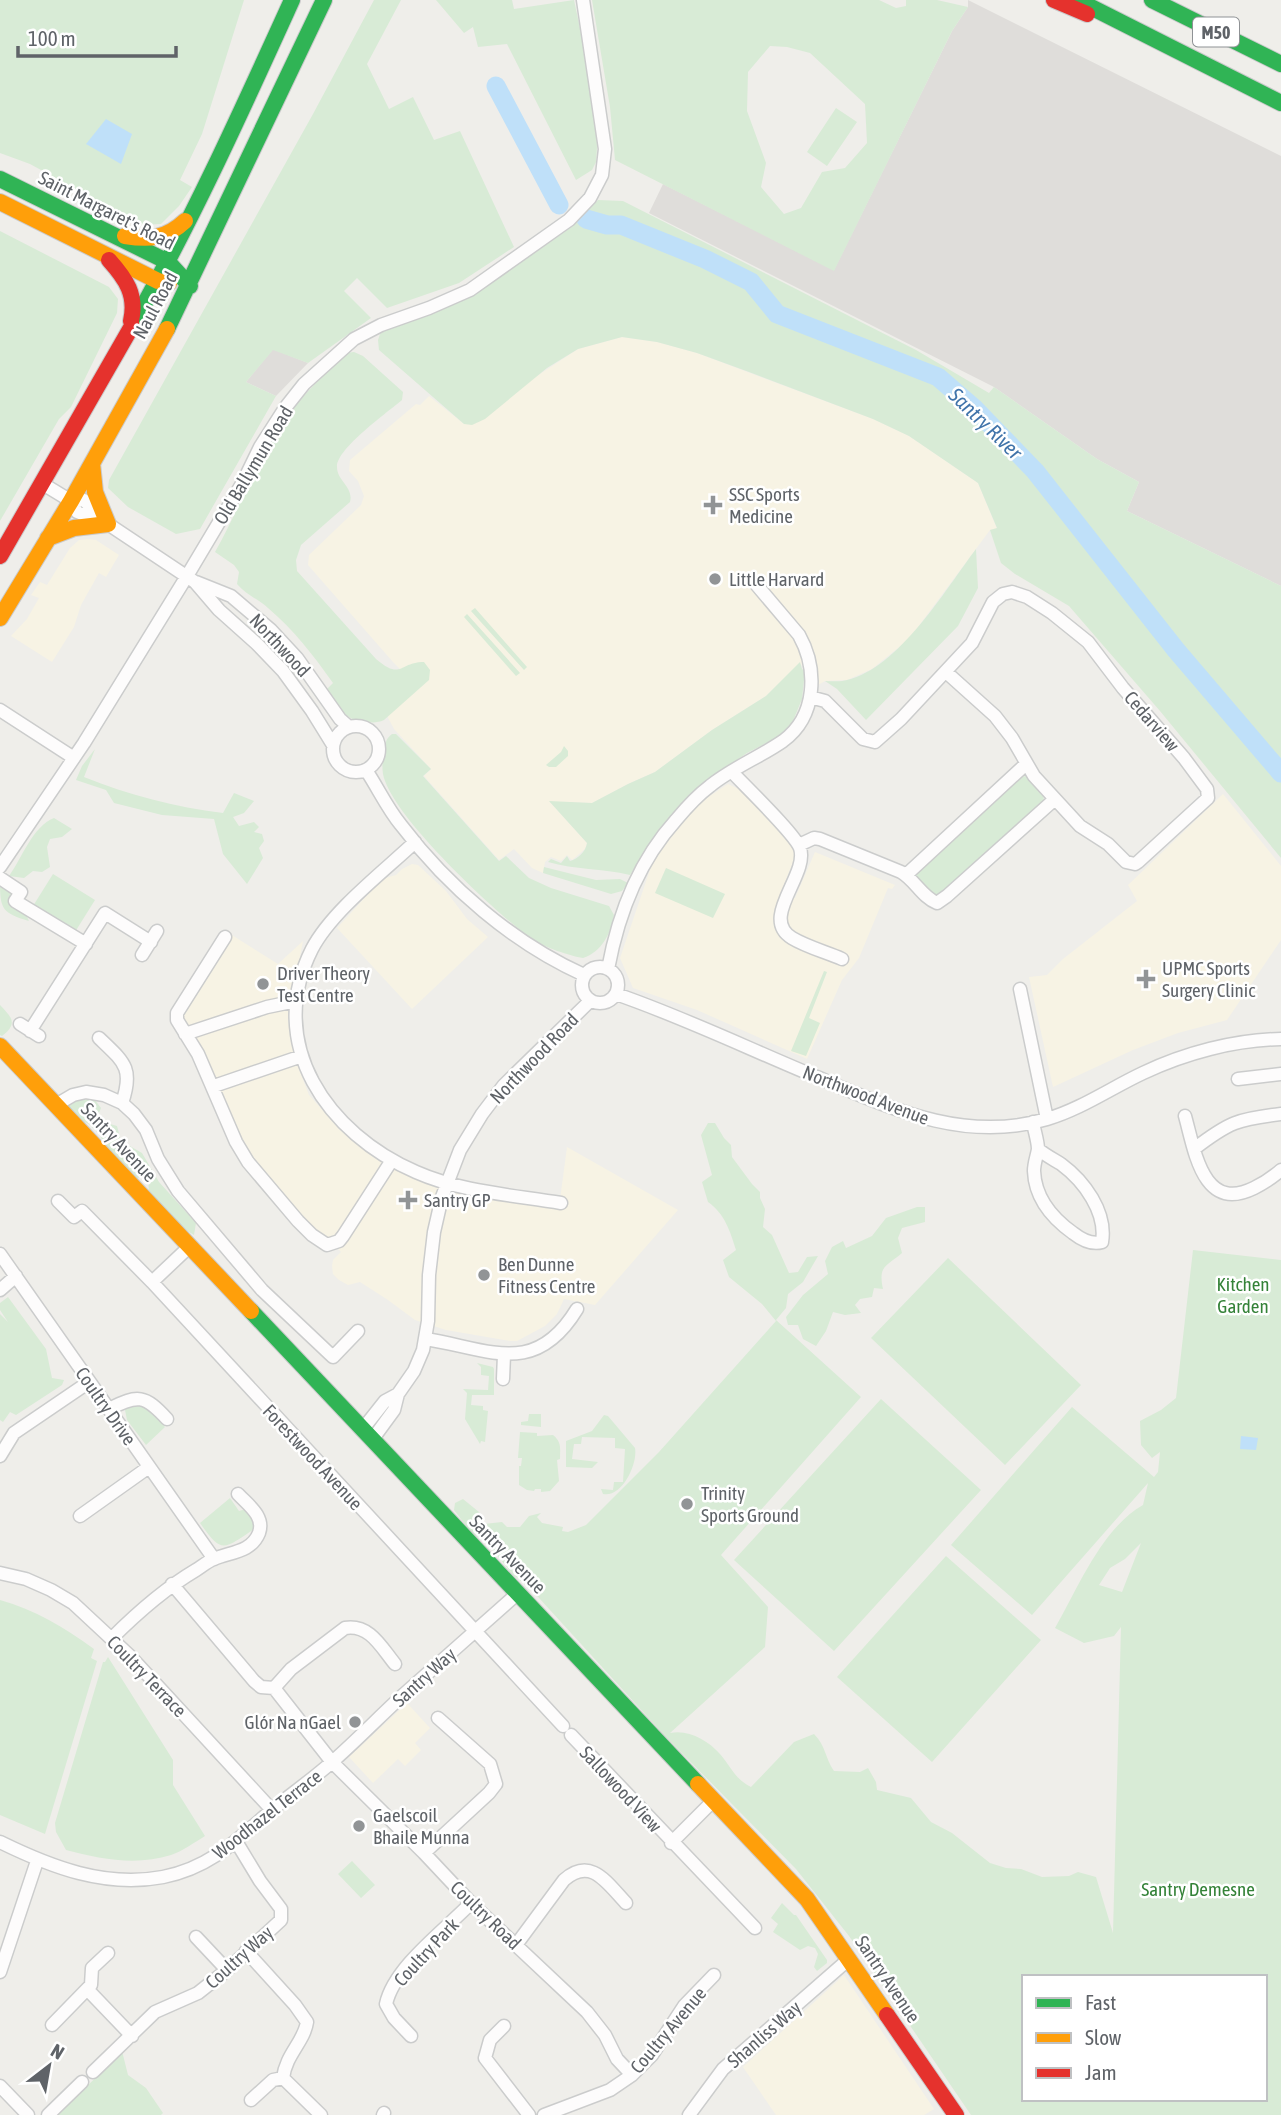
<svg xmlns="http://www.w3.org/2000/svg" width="1281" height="2115" font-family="'Asap Condensed',sans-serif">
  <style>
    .commercial { fill: #f7f3e4 }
    .industrial { fill: #dfddda }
    .green { fill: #d8ebd6; fill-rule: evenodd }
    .water { fill: #bfe0f9 }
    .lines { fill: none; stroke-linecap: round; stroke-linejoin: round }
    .river { stroke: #bfe0f9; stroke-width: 19 }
    .street-casing { stroke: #cbcccc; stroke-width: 15 }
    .fast-casing { stroke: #cacacb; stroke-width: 18 }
    .slow-casing { stroke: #cacacb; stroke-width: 18 }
    .jam-casing { stroke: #cacacb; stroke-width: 18 }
    .street { stroke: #fdfcfc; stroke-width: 12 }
    .fast { stroke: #30b455; stroke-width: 16 }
    .slow { stroke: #ff9f0a; stroke-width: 16 }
    .jam { stroke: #e5322d; stroke-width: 16 }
    .poi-dot { fill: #919496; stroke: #fff; stroke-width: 2.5 }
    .labels { text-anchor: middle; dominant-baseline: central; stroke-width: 5; stroke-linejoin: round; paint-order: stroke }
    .shield { fill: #fff; stroke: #8f9295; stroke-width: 2 }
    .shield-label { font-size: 18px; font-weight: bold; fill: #5f6368 }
    .street-label { font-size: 19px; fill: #5f6368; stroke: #fff }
    .poi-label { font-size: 19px; fill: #5f6368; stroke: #fff; text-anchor: start }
    .park-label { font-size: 19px; fill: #348238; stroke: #fff }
    .water-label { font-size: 21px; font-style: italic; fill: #4174aa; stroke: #fff }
  </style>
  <rect width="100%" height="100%" fill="#efeeea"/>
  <path class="commercial" d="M622,337l35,5 40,11 176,66 36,17 69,47 19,46 -7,1 -81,109 -37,30 -25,11 -22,1 -7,4 -18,-22 -34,33 -54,34 -57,42 -27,12 -36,19 -42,-1 37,41 -2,6 -13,11 -5,-5 -6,6 -10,-4 -6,5 -2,11 -11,-5 -18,-19 -15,11 -75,-84 7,-7 -37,-40 -8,-15 32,-27 -25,-25 -85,-97 1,-10 52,-50 3,-9 -6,-15 -9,-10 1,-11 66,-56 4,1 9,-9 35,28 114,-75z
    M88,539l8,1 23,15 -13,22 -7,-4 -18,32 -7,22 -22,35 -41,-26 16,-17 12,-21 -8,-3 9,-13 7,3 23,-37 9,-8z
    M728,784l13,6 51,52 5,10 -16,40 14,6 20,-46 80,33 -3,4 -4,-1 -29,70 -17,22 -35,79 -110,-49 -64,-22 -13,-30 34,-100 45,-55z
    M1223,794l58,72v74l-54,80 -49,13 -45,17 -80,37 -24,-110 18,-2 16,-16 74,-58 -9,-16z
    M412,864l6,1 28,26 21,28 21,18 -76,72 -75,-81 45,-49 14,-4 6,-6z
    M224,930l54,34 25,-23 -15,77 3,25 9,29 9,23 17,19 13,15 40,32 47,22 133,24 8,-60 111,63 -83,95 -31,-6 -7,15 -12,12 -28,15h-7l-64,-11 -31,-10 -27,-20 -28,-18 -12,3 -9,-5 -6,-6 -1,-8 1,-6 8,-8 -7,-8 -7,1 -79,-83 -71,-149z
    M407,1703l23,25 -15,15 6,7 -16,16 -7,-7 -25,24 -24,-26z
    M844,1975l90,134 -10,6h-148l-33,-48z"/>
  <path class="industrial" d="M968,0l313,156v430l-154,-75 12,-29 -42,-23 -103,-72 -345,-174 14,-29 171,86 118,-239 16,-24z
    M273,349l35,14 -32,33 -30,-14z"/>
  <path class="green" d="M0,0h244l-42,134 -22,46 12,7 -13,19 -18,18 -19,1 -112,-61 -30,-11z
    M374,0h27l-34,64 22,45 24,-12 21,43 26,-9 54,116 -55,36 -72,25 -30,-30 -13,13 27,27 -63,45 -35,-13 -27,32 30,14 -76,133 -24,5 -48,-27 -20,-19 1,-8 204,-366z
    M436,0h76l2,9 60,-9 18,85 4,29 1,34 -1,14 -4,8 -16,10 -69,-136 -29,3 -5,-20 -9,6z
    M592,0h287l17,8 10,-2v-6h31l31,7 -16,24 -118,240 -219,-111 -5,-53zM770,46l17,1 23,6 55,51 2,39 -22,25 -23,4 -21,36 -17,6 -23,-27 5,-24 -19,-52 1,-39z
    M836,108l21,14 -30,44 -20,-14z
    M598,200l25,1 293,149 73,43 5,-6 103,72 42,23 -12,29 154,75v272l-121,-147 -91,-105 -54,-32 -14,-11 -11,-33 7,-2 -19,-45 -69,-47 -36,-17 -124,-47 -52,-19 -40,-11 -35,-5 -44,12 -31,19 -62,51 -13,6 -8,-1 -85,-74 -1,-10 2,-6 11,-7 36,-11 69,-36 74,-52z
    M0,231l109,56 9,12 -1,14 -46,94 -12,12 -59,102z
    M354,352l9,4 40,36 -1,8c-14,12 -66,49 -65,67 0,14 17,20 13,35l-49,43 -5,15 1,11 79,88c26,22 23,3 48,3l6,8 -1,10 -45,40c-9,4 -15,2 -24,1 -18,-3 -23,-17 -33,-32l6,-6c-19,-27 -40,-54 -65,-75 -10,-9 -23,-14 -31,-24l2,-12 -5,-7 -19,-13c25,-44 42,-94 72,-135 17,-24 39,-44 59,-64z
    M976,549l2,39 -20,38 -92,94 -29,-31 -12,-8c7,0 16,1 22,-1 52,-12 98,-90 129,-131z
    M475,608l52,59 -3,3 -53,-59z
    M467,614l53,59 -4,3 -52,-59z
    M800,662l2,7 3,2 -3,28 -9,22 -13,15 -33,17 -44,30 -44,46 -29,46c-28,-7 -55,-5 -82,-13l3,-3 10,4 6,-7 3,5c8,-2 16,-10 17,-18l-38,-42 43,2 36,-19 27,-12 57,-42 54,-34z
    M392,734h4l35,35 -8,7 76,85 7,-5 23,22 22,10 58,18 5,9c-3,18 -12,37 -31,43 -13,-2 -39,-11 -50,-18 -36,-26 -142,-124 -150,-166 -1,-7 -1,-14 1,-21 1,-8 1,-14 8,-19z
    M564,746l4,5v5l-12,11h-7l-3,-2 15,-13z
    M95,749l-11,28c45,18 91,30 139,36l11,-20 20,8 -10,12 -11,4 6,9 15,-4 5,5 -5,5 8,2 2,7 -5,7 4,10 -16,26 -24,-30 -9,-35 -52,-4 -48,-12 -8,-13 -30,-10 6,-14z
    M1026,776l17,17 1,8 -103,94h-9l-16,-18v-4l104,-96z
    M54,818l18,11 -10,8 -12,2 -3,8 3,20 -8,5 -9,-1 -9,7 -15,-2c13,-18 24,-50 45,-58z
    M544,867l52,13 24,-1 8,4 -6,8 -11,3 -68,-21z
    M666,868l59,26 -12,24 -58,-25z
    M53,874l42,26 -20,32 -42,-26z
    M0,882l14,8 15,31c-27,-8 -29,-12 -29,-39z
    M824,971l3,1 -18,46 11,5 -14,33 -15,-5z
    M0,1005c11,12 19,18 2,31l-2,-1z
    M78,1099l17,1 6,8 -5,12 21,6 4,15 21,12 17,29 37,41 -2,12 -10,-6 -35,-36 -1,-16 -13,1 -30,-32 -5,-11 -11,-11 -9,-4 -13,-15 2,-3z
    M708,1123h7l9,15 7,7 1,12 20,27 8,8v6l5,11 -2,18 9,8 17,38 9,-1 9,-15 11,-1 -15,26 -15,12 -2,14 -10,12 85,77 -140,158 47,52 -3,40 -95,86c18,-4 38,7 50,21 11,13 15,25 31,33l43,-45 20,-8c12,12 11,24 20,37l26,1 8,-4 8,14 1,8 34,8 20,24 21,11 38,30 16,5 15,1 21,8 27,-1 9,-4 18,5 17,56 8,-306 -7,9 -30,7 -29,-15c23,-40 47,-100 88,-123l5,-22 -116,132 -81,-70 121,-138 82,70 4,-5 2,-20 -8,6 -11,-13 -1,-24 21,-11 15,-12 17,-148 88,10v855h-310l-122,-179 -53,-67 -131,-133 -136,-149 -16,-12 -23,-29 -20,-15 -16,-21 1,-7 8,-4 16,13 5,12 18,-2 5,5h13l9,-11 12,-3 -4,4 5,6 21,4 -1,4 6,1 18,-7 73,-73 117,-131 -14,-17 -33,-27 -6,-17 13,-10c-6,-19 -11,-36 -28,-48l-6,-20 10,-7 -11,-40zM1141,1543l-19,49 -23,-7 11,-17 15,-9zM1024,1977h241v122h-241z
    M917,1207h8v15l-23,6 -4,10 4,15c-16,14 -24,12 -19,36l-9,-1 -2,9 -12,2 -5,6 6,8 -16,2 -12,-3 -7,19 -10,15 -13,-7 -5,-14h-10l-2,-8 17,-22 25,-21 -3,-13 7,-14 11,-6 3,7 26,-12 14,-18z
    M948,1258l133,127 -76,80 -134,-127z
    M8,1297l38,52 6,29 12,2 -2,5 -46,30 -6,-3 -7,10 -3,-2v-106l8,8 -8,-12v-7z
    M477,1363l16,4 1,2v26h-22l-1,10 12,1v4l5,1 -3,31 -4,-1 -1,3 -15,-25 2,-26 -4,-4 25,1 1,-14 -8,-1v-8z
    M881,1399l100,91 -147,161 -100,-91z
    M130,1403h14l21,24 -19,18 -19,-25 -2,-10z
    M529,1414h12v13l-20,-2v-3l7,-1z
    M604,1415l4,1 27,32c3,16 -13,50 -32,46l-2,-5 12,1 1,-8h9l2,-33 -10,-1v-10l-33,-1 -1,7h-7l-2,15 26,3 -6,6 -26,-1v-26l26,-10z
    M520,1432l17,1v3l16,-1c9,7 7,14 7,24l-3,1 2,21 -9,10 -9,1v-3h-6l-1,2 -7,-1 -8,-5v-19h2l1,-8h-4z
    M230,1498l9,13 7,-2 8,12v8c-31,21 -32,25 -54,-6z
    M946,1556l95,84 -109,122 -95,-85z
    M0,1600c35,10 64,27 94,49l-3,9 6,3 -52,173 -45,-19z
    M108,1657l65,103v25l32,51c-10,6 -22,15 -34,19 -34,11 -72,4 -105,-5l-10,-18 -1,-9 48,-161h2z
    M352,1861l23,24 -14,13 -23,-24z
    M782,1903l12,12h2l31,45v3l-10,8 -3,-4 4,-13 -3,-6 -7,-2 -8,4 -27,-18 5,-8 -7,-6z
    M121,2047l7,28 18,13 17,25 -2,2h-104l55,-53z"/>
  <path class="water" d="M106,119l26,15 -11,30 -35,-20z
    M1241,1436l17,2 -2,12 -16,-1z"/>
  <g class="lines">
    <path class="river" d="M496,86l63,119
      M586,219l21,6h14l84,34 46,23 26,32 161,63 37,32 60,62 141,179 105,123"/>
    <g class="street-casing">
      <path id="street" d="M43,484l28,17 6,11 31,12 87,58 24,28 38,34 26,27 29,40 21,34
        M71,501l13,-1 20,21
        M196,582l35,14 40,34 26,28 43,61 9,8
        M810,697l15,4 38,38 12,3 26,-23 71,-76 21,-41 10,-8 9,-2 15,5 25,16 36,29 35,46 61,70 23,31 1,9 -70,64 -3,2 -9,-2 -18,-18 -28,-18 -46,-50 -22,-38 -17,-22 -49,-44
        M0,710l74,48
        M333 749a23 23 0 1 1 46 0a23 23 0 1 1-46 0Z
        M366,770c12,18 21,38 35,55 47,62 112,118 183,150
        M732,772c13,14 63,62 68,76 9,27 -41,70 -8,90 15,9 34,14 50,21
        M415,842c-32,30 -83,69 -103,107 -48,95 16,185 104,223 45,20 97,23 145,31
        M799,845l15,-7 6,1 81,33c14,8 21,25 36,31l10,-7 108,-97
        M0,867l84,-124 103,-167 56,-94 17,-35 25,-39 19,-24 50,-45 27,-14 48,-17 41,-18 99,-70 21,-22 12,-23 3,-26 -22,-149
        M906,875l120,-111
        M0,878l21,14 -6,9 71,43
        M225,937l-48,76v7l21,34 38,88 12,20 50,59 14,14 15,10 12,-4 4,-5 49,-76
        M142,955l15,-24
        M582 985a18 18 0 1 1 36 0a18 18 0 1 1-36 0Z
        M608,969c10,-54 31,-108 68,-149 10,-12 22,-25 34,-34 22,-18 50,-29 73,-45 34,-25 35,-72 16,-106l-44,-52
        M1020,989l27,130
        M616,994c67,23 131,54 196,81 76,32 151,69 235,44 34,-10 64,-31 96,-46 42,-20 91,-33 138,-34
        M20,1024l19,12
        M30,1031l75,-118 46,29
        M185,1034l82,-27 29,-6
        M99,1038c25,24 35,30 23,65
        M1238,1079l43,-5
        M214,1086l88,-30
        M56,1105l17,-10 13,-3 18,3 18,8 12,11 12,16 12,29 20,32 84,99 71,67 25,-26
        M1185,1116c10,36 18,97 69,72 10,-5 18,-10 27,-18
        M1033,1122c1,8 5,19 5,27 -1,7 -4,14 -4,22 1,27 18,47 39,62 9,7 19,12 29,9 5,-30 -18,-61 -41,-78 -8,-5 -16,-9 -23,-15
        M1194,1149c35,-27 44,-30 87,-35
        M58,1201l16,16 8,-6 70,71 411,444
        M0,1254l214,305
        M152,1282l37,-35
        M0,1290l16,-14
        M426,1339c63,10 109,39 151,-30
        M503,1379l1,-24
        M109,1409c29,-15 36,-14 58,10
        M362,1430l23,-29 13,-7
        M372,1440l22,-30 4,-16 16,-23 9,-21 5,-29 1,-46 5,-43 8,-35 18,-47 22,-36 22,-29 86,-84
        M0,1456l14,-23 75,-51
        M80,1516l69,-49
        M0,1573l26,6 25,11 22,13 58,54 141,153
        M172,1584l82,97 7,6 13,1
        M112,1638c26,-26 52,-49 84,-68 5,-3 12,-9 18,-11 15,-7 37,-6 45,-26 6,-17 -11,-28 -21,-39
        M395,1664c-14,-17 -25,-40 -50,-36l-54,41 -17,19 58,74 92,91 47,50 116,109 18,23 12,24 15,16
        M571,1735l184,193
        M0,1842c51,25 105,46 163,35 48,-9 76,-39 111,-69 19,-15 40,-30 58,-46 24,-21 46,-44 70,-66 38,-34 77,-68 115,-102
        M671,1843l42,-42
        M424,1853l65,-60 7,-9 -6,-20 -52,-46
        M196,1937l31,33
        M516,1945l48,-65c27,-24 43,3 62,23
        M246,1951l49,54 12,17c-3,20 -21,32 -24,56l38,37
        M0,1972l37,-111
        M87,1989l45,47
        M52,2025l39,-40 1,-17 16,-15
        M504,2026l-14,14 -5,18 44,57
        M411,2036l-17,-18 -8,-14c8,-37 59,-74 85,-101
        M93,2072l62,-60 43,-19 29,-23 54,-50v-11l-21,-28 -23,-38
        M0,2086l28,29
        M251,2100l22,-20 10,-2
        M48,2115l34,-33
        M383,2115l1,-2
        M544,2115l66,-25 22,-15 20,-20 32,-49 30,-31
        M689,2115l34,-46 126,-110"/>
    </g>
    <g class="fast-casing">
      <path id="fast" d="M1077,0l204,103
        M1152,0l129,64
        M0,179l168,83 22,24
        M132,326c60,-105 110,-216 160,-326
        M167,329l157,-329
        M251,1311l447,473"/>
    </g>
    <g class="slow-casing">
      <path id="slow" d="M0,202l158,79 11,2
        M125,236c24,4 41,3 60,-15
        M48,538l26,-10 34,-4 -13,-32 -3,-29
        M0,618l71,-117 96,-172
        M0,1046l251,265
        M698,1784l109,115 80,116"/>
    </g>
    <g class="jam-casing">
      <path id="jam" d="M1054,0l33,14
        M109,260c17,19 28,35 22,61
        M0,556l132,-230
        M887,2015l69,100"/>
    </g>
    <use href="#street" class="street"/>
    <use href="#fast" class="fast"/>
    <use href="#slow" class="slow"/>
    <use href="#jam" class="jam"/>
  </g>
  <g class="poi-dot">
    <path d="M709.5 494.5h7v7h7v7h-7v7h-7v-7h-7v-7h7z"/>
    <circle cx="715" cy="579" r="7"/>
    <path d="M1142.5 968.5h7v7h7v7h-7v7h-7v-7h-7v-7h7z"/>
    <circle cx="263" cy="984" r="7"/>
    <path d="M404.5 1189.5h7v7h7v7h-7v7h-7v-7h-7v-7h7z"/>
    <circle cx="484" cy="1275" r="7"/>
    <circle cx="687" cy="1504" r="7"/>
    <circle cx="355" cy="1722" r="7"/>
    <circle cx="359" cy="1826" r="7"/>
  </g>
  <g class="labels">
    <rect class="shield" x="1193" y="17.5" width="46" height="29" rx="5"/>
    <g class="shield-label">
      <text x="1216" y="32">M50</text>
    </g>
    <g class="street-label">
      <text transform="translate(107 210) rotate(27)">Saint Margaret's Road</text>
      <text transform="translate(155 305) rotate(-62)">Naul Road</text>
      <text transform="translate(253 465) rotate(-59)">Old Ballymun Road</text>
      <text transform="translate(280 645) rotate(47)">Northwood</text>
      <text transform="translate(1152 721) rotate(49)">Cedarview</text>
      <text transform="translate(534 1058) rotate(-46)">Northwood Road</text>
      <text transform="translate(866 1095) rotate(21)">Northwood Avenue</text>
      <text transform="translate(119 1142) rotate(47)">Santry Avenue</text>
      <text transform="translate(106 1406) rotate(55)">Coultry Drive</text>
      <text transform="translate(313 1457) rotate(47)">Forestwood Avenue</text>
      <text transform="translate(508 1554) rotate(46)">Santry Avenue</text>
      <text transform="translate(147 1676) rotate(46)">Coultry Terrace</text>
      <text transform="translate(424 1677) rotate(-42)">Santry Way</text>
      <text transform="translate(621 1789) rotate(47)">Sallowood View</text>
      <text transform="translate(267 1814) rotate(-38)">Woodhazel Terrace</text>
      <text transform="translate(486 1915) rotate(44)">Coultry Road</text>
      <text transform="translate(426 1952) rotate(-47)">Coultry Park</text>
      <text transform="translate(239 1957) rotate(-42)">Coultry Way</text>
      <text transform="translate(888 1979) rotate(56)">Santry Avenue</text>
      <text transform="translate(668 2030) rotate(-50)">Coultry Avenue</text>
      <text transform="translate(764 2034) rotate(-41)">Shanliss Way</text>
    </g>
    <g class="poi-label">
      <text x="729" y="494">SSC Sports<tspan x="729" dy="22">Medicine</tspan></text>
      <text x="729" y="579">Little Harvard</text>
      <text x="1162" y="968">UPMC Sports<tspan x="1162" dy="22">Surgery Clinic</tspan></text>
      <text x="277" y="973">Driver Theory<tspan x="277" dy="22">Test Centre</tspan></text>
      <text x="424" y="1200">Santry GP</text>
      <text x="498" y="1264">Ben Dunne<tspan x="498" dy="22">Fitness Centre</tspan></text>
      <text x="701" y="1493">Trinity<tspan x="701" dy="22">Sports Ground</tspan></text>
      <text x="341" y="1722" text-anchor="end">Glór Na nGael</text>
      <text x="373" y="1815">Gaelscoil<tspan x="373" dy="22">Bhaile Munna</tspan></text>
    </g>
    <g class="park-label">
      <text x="1243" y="1284">Kitchen<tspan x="1243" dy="22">Garden</tspan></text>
      <text x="1198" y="1889">Santry Demesne</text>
    </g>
    <g class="water-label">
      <text transform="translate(986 423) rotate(44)">Santry River</text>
    </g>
  </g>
  <rect x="1022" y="1975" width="245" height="126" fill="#ffffff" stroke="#bfc1c3" stroke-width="2"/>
  <rect x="1036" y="1998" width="35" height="10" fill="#30b455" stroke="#bfc1c3" stroke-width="2"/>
  <text x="1085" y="2010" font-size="21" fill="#5f6368">Fast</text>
  <rect x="1036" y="2033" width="35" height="10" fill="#ff9f0a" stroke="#bfc1c3" stroke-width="2"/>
  <text x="1085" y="2045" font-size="21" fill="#5f6368">Slow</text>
  <rect x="1036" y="2068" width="35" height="10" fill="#e5322d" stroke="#bfc1c3" stroke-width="2"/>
  <text x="1085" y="2080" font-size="21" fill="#5f6368">Jam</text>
  <g transform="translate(49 2066) rotate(31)" stroke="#ffffff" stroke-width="5" paint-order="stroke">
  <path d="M0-5L12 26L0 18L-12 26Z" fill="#5f6368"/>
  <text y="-10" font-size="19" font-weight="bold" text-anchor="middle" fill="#5f6368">N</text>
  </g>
  <path d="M18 46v10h158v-10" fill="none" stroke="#5f6368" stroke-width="3.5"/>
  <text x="28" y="46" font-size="21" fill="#5f6368" stroke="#ffffff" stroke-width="5" paint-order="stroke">100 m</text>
</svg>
